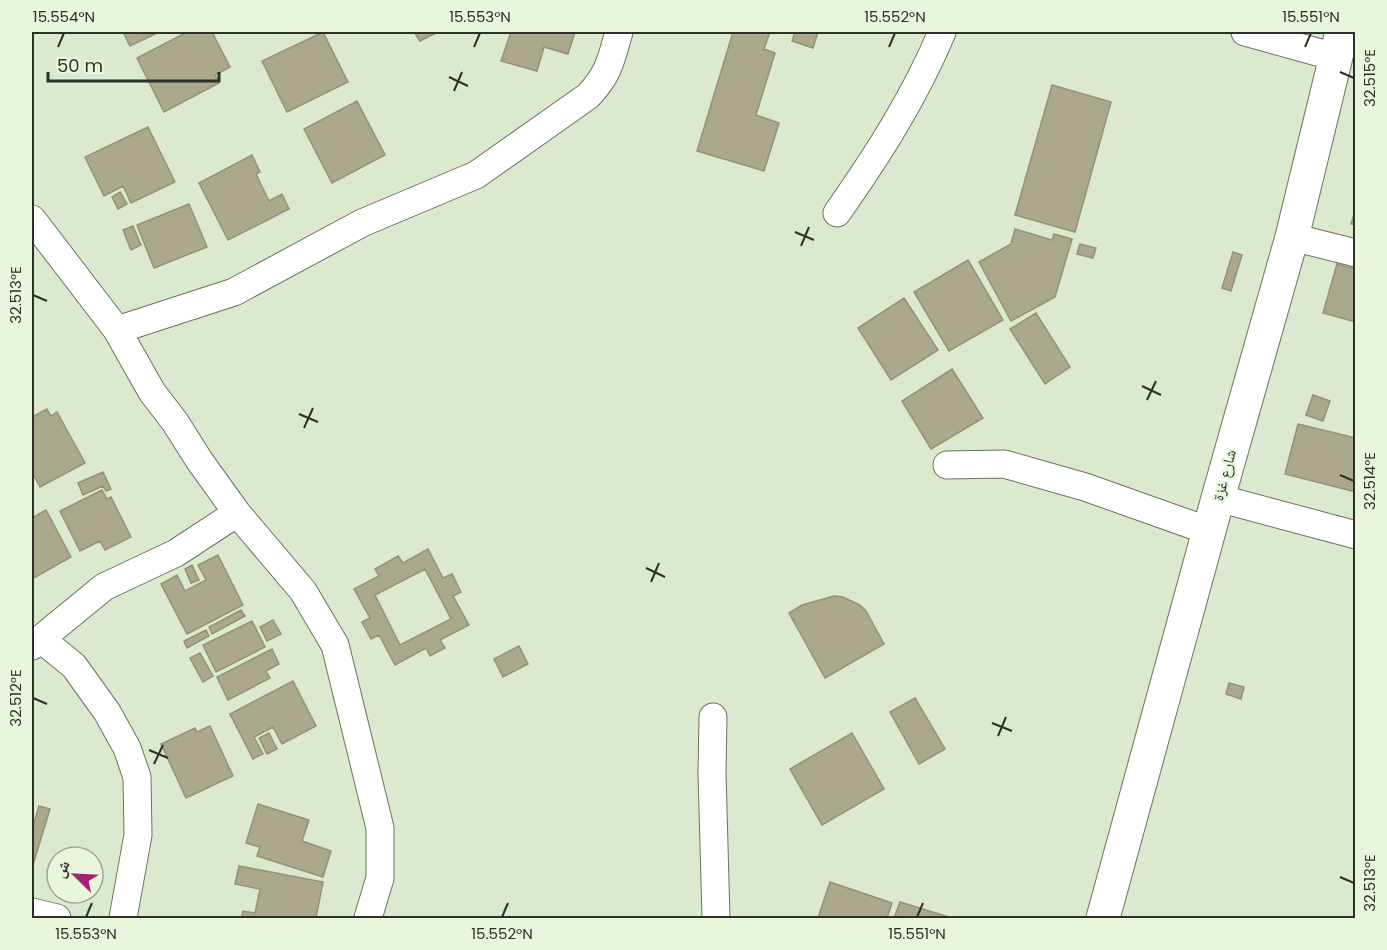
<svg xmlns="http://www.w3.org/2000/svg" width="1387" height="950" font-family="Poppins,'Noto Naskh Arabic',sans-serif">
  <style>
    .building { fill: #aba88c; stroke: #959277; stroke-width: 1.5; fill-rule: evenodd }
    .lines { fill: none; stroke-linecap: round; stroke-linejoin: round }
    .minor-casing { stroke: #68755d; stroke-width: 29 }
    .secondary-casing { stroke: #68755d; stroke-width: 35 }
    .minor { stroke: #fff; stroke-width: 27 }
    .secondary { stroke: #fff; stroke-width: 33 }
    .ticks { fill: none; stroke: #2b3127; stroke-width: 2 }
    .labels { text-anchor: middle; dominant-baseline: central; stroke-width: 5; stroke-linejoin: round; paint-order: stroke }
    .street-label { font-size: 15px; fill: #2b3127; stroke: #e8f7dc }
    .neatline { fill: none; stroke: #2b3127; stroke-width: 2 }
    .ticks-label { font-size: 15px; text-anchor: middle; fill: #2b3127 }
  </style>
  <rect width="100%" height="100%" fill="#dbe9cf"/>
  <path class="building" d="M123,32h36l-29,14z
    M187,32h25l18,35 -15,8 4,8 -55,29 -27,-54z
    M323,32l25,50 -61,30 -25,-51z
    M414,32h24l-18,9z
    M511,32h64l-7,22 -24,-7 -7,24 -36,-10z
    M733,32h37l-6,17 11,4 -19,62 23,8 -15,48 -67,-20z
    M795,32h23l-5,16 -21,-7z
    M1052,85l59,17 -36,130 -60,-17z
    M357,101l28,54 -53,28 -28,-54z
    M148,127l27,55 -44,21 -8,-17 -19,10 -19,-39z
    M252,155l8,17 -4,2 13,27 13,-7 7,15 -61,31 -29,-57z
    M120,192l7,12 -9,5 -6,-12z
    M189,204l18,43 -53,21 -17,-43z
    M1356,208v17l-5,-1z
    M133,226l8,19 -10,5 -8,-20z
    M1015,229l37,11 2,-6 18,5 -17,58 -44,24 -32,-59 32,-18z
    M1080,244l16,4 -3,10 -16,-4z
    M1233,252l9,3 -11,36 -9,-3z
    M968,260l35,60 -54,31 -35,-59z
    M1337,264l19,5v53l-33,-9z
    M904,298l34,52 -47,30 -33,-52z
    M1036,313l34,54 -25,17 -35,-55z
    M952,369l31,49 -52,31 -29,-48z
    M1313,395l17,6 -7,20 -17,-6z
    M47,409l4,7 6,-4 28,51 -45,24 -8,-15v-55z
    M1298,424l58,14v54l-71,-18z
    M103,472l8,17 -5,2 -3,-5 -20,9 -5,-12z
    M102,490l5,9 4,-2 20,40 -26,13 -5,-9 -20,10 -20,-40z
    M46,510l25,47 -39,22v-61z
    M428,549l15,29 9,-4 9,18 -8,4 16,29 -29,15 5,8 -15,8 -4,-8 -31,17 -16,-30 -8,4 -9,-17 8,-4 -16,-29 25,-13 -4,-7 23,-13 5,7zM425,569l26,50 -51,26 -25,-50z
    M218,555l25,50 -56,29 -26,-50 16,-9 8,16 21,-11 -8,-15z
    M192,565l7,15 -8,3 -6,-14z
    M834,596l9,1 17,8 6,6 18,33 -59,34 -36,-65 13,-8z
    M241,610l4,6 -33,18 -3,-7z
    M273,620l8,14 -14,7 -7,-14z
    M252,621l13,26 -49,25 -13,-27z
    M206,630l3,6 -22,12 -3,-7z
    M519,646l9,18 -25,13 -9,-18z
    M272,649l7,15 -13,7 4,7 -42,22 -11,-23z
    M200,653l13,23 -10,6 -13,-24z
    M293,681l23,45 -34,18 -9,-17 -19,10 9,17 -10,5 -23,-45z
    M1229,683l15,4 -3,12 -15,-5z
    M915,698l30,51 -26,15 -29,-52z
    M210,726l23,50 -47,22 -25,-54 34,-16 2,4z
    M269,733l8,16 -10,5 -8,-16z
    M852,733l32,56 -62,36 -32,-56z
    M258,804l51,16 -7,21 29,10 -8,26 -66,-21 3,-9 -14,-4z
    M39,806l11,3 -18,59v-38z
    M239,866l84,16 -7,36h-75l2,-7 12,2 5,-24 -25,-5z
    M830,882l62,21 -5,15h-69z
    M900,902l52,16h-58z"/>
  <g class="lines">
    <g class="minor-casing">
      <path id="minor" d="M1245,32l90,25
        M837,213c40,-57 78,-116 105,-181
        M32,219l85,111 35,62 23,30 24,38 38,53 66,78 32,54 45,183v50l-12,40
        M1292,237l64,16
        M117,330l117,-38 128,-69 114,-48 112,-79c21,-22 23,-36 31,-64
        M947,465l57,-1 81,23 124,44
        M1218,498l138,37
        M41,639l33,27 33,46 20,36 10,29 1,58 -15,83
        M32,646l72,-59 72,-34 61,-40
        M713,717l-1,56 4,145
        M32,912l25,6"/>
    </g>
    <g class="secondary-casing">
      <path id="secondary" d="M1103,918l115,-420 74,-261 50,-205"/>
    </g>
    <use href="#minor" class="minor"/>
    <use href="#secondary" class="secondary"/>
  </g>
  <path class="ticks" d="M58,47l6,-14M474,47l6,-14M889,47l6,-14M1305,47l6,-14M1340,72l14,6M449,77l19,9M454,91l8,-19M795,232l19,8M801,246l8,-19M33,295l14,6M1142,386l19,9M1147,400l9,-19M299,414l19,8M304,428l9,-20M1340,475l14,6M646,568l19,9M651,582l8,-19M33,698l14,6M992,723l20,8M998,736l8,-19M149,750l19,8M154,764l9,-19M1340,877l14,6M86,917l6,-14M502,917l6,-14M917,917l6,-14"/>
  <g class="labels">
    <g class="street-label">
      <text transform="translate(1224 475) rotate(-75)">شارع غزة</text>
    </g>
  </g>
  <rect width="1387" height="950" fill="none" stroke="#e8f7dc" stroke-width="66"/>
  <g transform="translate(75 875) rotate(294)"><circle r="28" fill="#e8f7dc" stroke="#9ca894" stroke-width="1.5"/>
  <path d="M0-4.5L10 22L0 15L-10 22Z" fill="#a32272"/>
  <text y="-9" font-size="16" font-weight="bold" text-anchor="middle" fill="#2b3127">ش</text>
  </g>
  <path d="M48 72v9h171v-9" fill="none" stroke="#2b3127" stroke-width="3"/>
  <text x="57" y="72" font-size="18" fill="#2b3127" stroke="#e8f7dc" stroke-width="4.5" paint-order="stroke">50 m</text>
  <rect x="33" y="33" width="1321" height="884" class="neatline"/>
  <g class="ticks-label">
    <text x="64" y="22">15.554°N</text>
    <text x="480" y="22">15.553°N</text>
    <text x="895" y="22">15.552°N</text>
    <text x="1311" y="22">15.551°N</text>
    <text transform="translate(1370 78) rotate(-90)" y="5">32.515°E</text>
    <text transform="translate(16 295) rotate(-90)" y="5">32.513°E</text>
    <text transform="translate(1370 481) rotate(-90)" y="5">32.514°E</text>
    <text transform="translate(16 698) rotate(-90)" y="5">32.512°E</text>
    <text transform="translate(1370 883) rotate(-90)" y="5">32.513°E</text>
    <text x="86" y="939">15.553°N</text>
    <text x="502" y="939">15.552°N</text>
    <text x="917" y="939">15.551°N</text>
  </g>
</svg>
